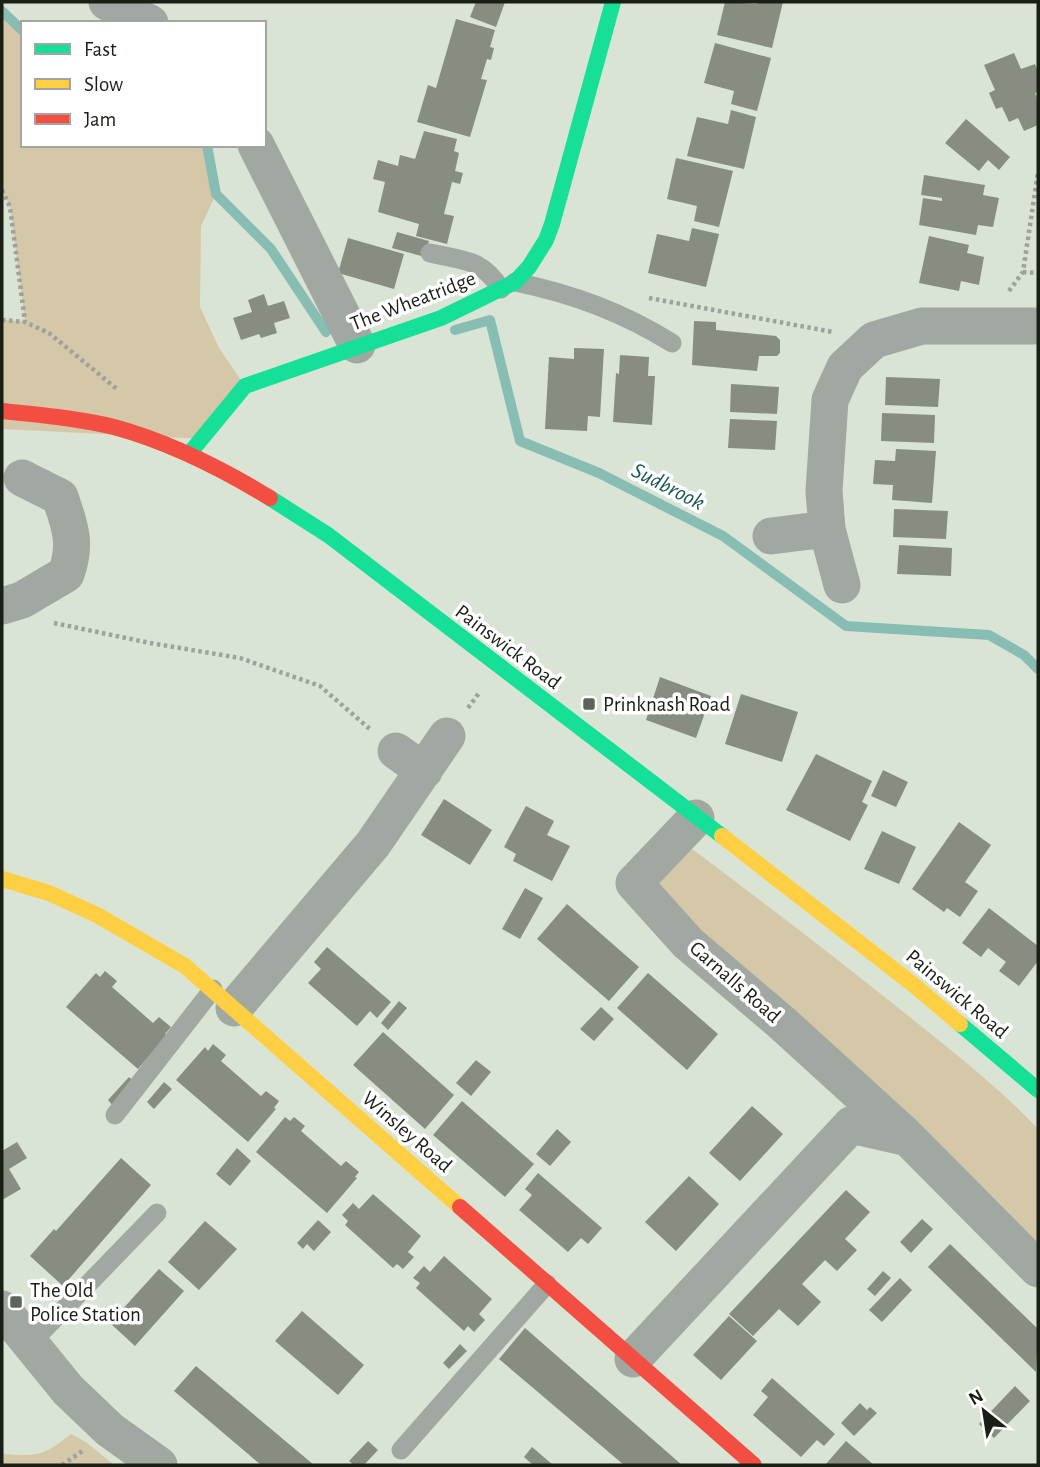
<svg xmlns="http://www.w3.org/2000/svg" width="1040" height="1467" font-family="'Alegreya Sans',sans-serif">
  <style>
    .green { fill: #d4c8a9 }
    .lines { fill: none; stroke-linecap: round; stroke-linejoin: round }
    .stream { stroke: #87bdb3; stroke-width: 10 }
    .building { fill: #888d81 }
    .path { stroke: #9da29c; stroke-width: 4.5; stroke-dasharray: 3.5 3.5; stroke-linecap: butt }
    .lane { stroke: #a1a7a1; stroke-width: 19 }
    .street { stroke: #a1a7a1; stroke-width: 37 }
    .fast { stroke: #16e098; stroke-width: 16 }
    .slow { stroke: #ffcf43; stroke-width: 16 }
    .jam { stroke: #f24e42; stroke-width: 16 }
    .poi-dot { fill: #5d6458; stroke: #fff; stroke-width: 2.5 }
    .labels { text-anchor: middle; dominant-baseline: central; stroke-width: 7; stroke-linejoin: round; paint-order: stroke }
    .street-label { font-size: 21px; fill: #191f15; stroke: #fff }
    .poi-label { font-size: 21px; fill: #191f15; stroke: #fff; text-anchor: start }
    .water-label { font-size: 23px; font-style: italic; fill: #195853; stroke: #fff }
  </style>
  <rect width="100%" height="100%" fill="#dae4d5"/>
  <path class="green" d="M2,11l21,20v114h184l9,49 -15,32 -1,81 19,41 26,38 -41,53 -202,-10v-109l23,1 -15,-114 -8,-17z
    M680,840c75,56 149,112 221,170 47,38 96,75 137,119v140l-404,-386z
    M71,1434l15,8 28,23h-112v-11c36,2 40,3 69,-20z"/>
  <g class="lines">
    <path class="stream" d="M2,11l21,20
      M207,145l9,49 55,55 55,83
      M455,330l35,-10 30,121 79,32 124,63 123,90 143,9 35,20 14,14"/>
  </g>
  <path class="building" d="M476,2h29l-9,25 -26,-10z
    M725,2l32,2v-2h26l-11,46 -55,-13z
    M456,19l39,11 -5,17 4,1 -3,12 -4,-1 -6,20 6,1 -17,57 -53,-15 11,-37 8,3z
    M715,43l56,15 -14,53 -26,-7 3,-13 -30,-8z
    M1014,53l7,16 14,-5 3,8v20l-3,1 3,7v25l-14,6 -6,-13 -9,4 -7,-15 -6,2 -7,-16 6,-3 -11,-25z
    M731,110l25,7 -12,52 -57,-13 10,-39 31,7z
    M966,119l44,38 -11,13 -11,-10 -9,11 -34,-28z
    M424,131l33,8 -3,12 5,2 -4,18 8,2 -3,11 -8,-2 -8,32 10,2 -7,28 -31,-8 3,-12 -41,-12 7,-30 -12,-3 5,-19 20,6 2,-11 15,4z
    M676,158l57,13 -14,56 -25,-6 3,-15 -30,-7z
    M924,175l61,10 -2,10 16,3 -6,29 -15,-2 -2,10 -57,-10 4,-27 19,3v-3l-21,-3z
    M692,228l27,6 -13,53 -58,-14 9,-39 32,7z
    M397,232l32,9 -4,16 -33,-9z
    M929,236l40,9 -2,8 17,4 -5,28 -18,-4 -2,10 -40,-8z
    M348,238l56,16 -10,35 -56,-16z
    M264,294l4,12 16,-5 6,17 -16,5 3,10 -16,5 -2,-4 -18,6 -8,-22 19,-6 -4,-12z
    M694,321l22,1v8l60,6 4,4v13l-3,3h-18l-2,15 -65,-6z
    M574,348l30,1 -4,68 -12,-1 -1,15 -42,-2 4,-72 25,2z
    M620,355l29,2 -1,19h7l-3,49 -39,-3 3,-49 3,1z
    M886,377l54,2 -2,28 -53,-2z
    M731,384l48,3 -2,27 -47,-2z
    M882,413l53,2 -1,28 -53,-2z
    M730,419l47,2 -2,29 -47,-2z
    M896,449l40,2 -4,52 -40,-3 1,-15 -20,-1 2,-24 20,1z
    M894,509l54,2 -2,28 -53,-2z
    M899,545l53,3 -1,28 -54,-2z
    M660,677l51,19 -15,42 -50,-18z
    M741,694l57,18 -16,50 -57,-18z
    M816,754l56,27 -10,21 6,3 -18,36 -64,-31z
    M883,770l25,12 -12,25 -25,-11z
    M444,799l48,31 -22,35 -49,-30z
    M526,806l28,15 -7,14 23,11 -18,35 -39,-20 3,-7 -12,-7z
    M959,822l32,23 -26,37 13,9 -18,26 -13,-9 -3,4 -32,-23z
    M882,831l34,16 -17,37 -35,-15z
    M525,888l18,10 -23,41 -18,-10z
    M567,904l72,63 -30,34 -72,-62z
    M989,908l49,38v15l-19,25 -20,-15 7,-9 -18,-14 -7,9 -19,-14z
    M327,947l64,55 -14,16 -7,-7 -13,15 -49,-43 13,-14 -7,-7z
    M105,971l12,10 -5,6 41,36 6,-6 12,10 -6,7 2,1 -29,34 -72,-62 30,-34 4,4z
    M648,973l70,61 -31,36 -70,-62z
    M399,1001l8,7 -19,22 -7,-7z
    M601,1007l13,12 -20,22 -14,-12z
    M383,1032l71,63 -29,34 -72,-64z
    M213,1044l13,11 -5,6 40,35 5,-5 13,10 -5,7 2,1 -28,33 -72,-62 29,-33 3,4z
    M476,1060l15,12 -20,24 -15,-13z
    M129,1077l7,6 -22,24 -6,-7z
    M164,1082l8,7 -18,20 -7,-7z
    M462,1101l72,63 -29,33 -72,-62z
    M752,1106l31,28 -43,47 -31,-28z
    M285,1117l5,4 4,-4 11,9 -4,5 40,35 5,-5 13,11 -4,5 2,1 -30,35 -71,-61z
    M557,1129l14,13 -21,24 -14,-12z
    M17,1142l10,16 -18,11 12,20 -19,11v-49z
    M237,1148l14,13 -21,25 -14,-12z
    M121,1158l30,27 -88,101 -33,-30 24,-27 2,2z
    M538,1173l64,55 -14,16 -7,-6 -13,14 -49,-42 13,-15 -7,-6z
    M689,1176l30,28 -43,47 -31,-29z
    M846,1190l24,22 -25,27 12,11 -20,21 -12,-11 -23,24 19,18 -23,24 -19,-17 -26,27 -24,-22z
    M373,1194l48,42 -13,16 6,5 -11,12 -6,-5 -4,4 -48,-43 3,-4 -6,-6 11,-12 6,6z
    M922,1219l11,10 -22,24 -11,-11z
    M318,1220l13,12 -17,19 -7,-7 -4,5 -6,-6z
    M205,1221l32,28 -38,41 -31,-28z
    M950,1244l88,85 -2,43 -108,-105z
    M444,1256l48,43 -13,15 6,6 -11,12 -6,-6 -4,5 -48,-43 4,-5 -7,-5 11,-12 6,6z
    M159,1269l25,22 -49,55 -25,-23z
    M883,1271l8,7 -16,18 -8,-7z
    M900,1278l12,12 -30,32 -13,-12z
    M302,1311l62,54 -26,30 -63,-54z
    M729,1316l28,25 -36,39 -28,-25z
    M525,1328l157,137h-58l-125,-106z
    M460,1344l7,7 -18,18 -6,-6z
    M196,1366l118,99h-53l-87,-74z
    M772,1378l63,56 -11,12 -7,-6 -16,17 -48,-42 15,-18 -7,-6z
    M1015,1386l15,15 -36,37 -15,-14z
    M860,1403l7,7 3,-3 7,6 -23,23 -13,-13z
    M368,1441l10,9 -14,15h-10l-5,-4z
    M846,1441l28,24h-49z
    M532,1447l21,18h-20l-9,-8z"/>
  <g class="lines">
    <path class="path" d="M2,190l8,17 15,115
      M1023,272l15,1
      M1009,291l14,-19 15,-100
      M649,298l184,34
      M2,320l23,2 24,11 69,57
      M54,623l96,20 90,15 80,28 51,44
      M468,708l11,-15
      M62,1465l22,-15"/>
    <path class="lane" d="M430,253c34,8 51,5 71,36
      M515,282c58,12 107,30 157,61
      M115,1115l98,-126
      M30,1344l127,-131
      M401,1450l146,-166"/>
    <path class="street" d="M107,2l43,21
      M256,145l101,200
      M771,536l56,-7
      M842,585l-15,-56 -3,-38 6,-91 15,-33 29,-27 48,-14h116
      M2,606l20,-6 44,-26c11,-30 4,-48 -6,-77l-38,-19
      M396,751l28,20
      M696,818l-62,65 54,60 94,80 123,112
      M234,1008l139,-164 74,-108
      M2,1309l66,81 42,40 49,35
      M633,1359l218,-234 57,13 130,131"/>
    <path class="fast" d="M189,454l56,-68 196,-68 74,-36 14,-15 17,-27 6,-16 61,-222
      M270,498l58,37 394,301
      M960,1024l78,66"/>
    <path class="slow" d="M722,836l193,150 45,38
      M2,879l47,14 48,22 88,51 275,241"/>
    <path class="jam" d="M2,411c37,4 75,7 112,16 55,15 107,41 156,71
      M460,1207l294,258"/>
  </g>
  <g class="poi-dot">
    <rect x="582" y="697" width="14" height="14" rx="3.5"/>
    <rect x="9" y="1295" width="14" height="14" rx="3.5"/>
  </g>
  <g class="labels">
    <g class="street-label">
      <text transform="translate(413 301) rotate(-21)">The Wheatridge</text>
      <text transform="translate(508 647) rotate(37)">Painswick Road</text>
      <text transform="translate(735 982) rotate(41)">Garnalls Road</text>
      <text transform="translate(957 994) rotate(40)">Painswick Road</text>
      <text transform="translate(407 1132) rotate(41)">Winsley Road</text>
    </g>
    <g class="poi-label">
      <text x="603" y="704">Prinknash Road</text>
      <text x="30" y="1290">The Old<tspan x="30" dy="24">Police Station</tspan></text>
    </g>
    <g class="water-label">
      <text transform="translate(668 487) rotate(27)">Sudbrook</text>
    </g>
  </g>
  <rect width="1040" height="1467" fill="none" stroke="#191f15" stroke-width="7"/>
  <rect x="21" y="21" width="245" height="126" fill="#ffffff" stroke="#a3a5a1" stroke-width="2"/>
  <rect x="35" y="44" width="35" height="10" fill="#16e098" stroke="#a3a5a1" stroke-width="2"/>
  <text x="84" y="56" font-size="21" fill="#191f15">Fast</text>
  <rect x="35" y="79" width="35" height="10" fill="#ffcf43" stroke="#a3a5a1" stroke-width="2"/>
  <text x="84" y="91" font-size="21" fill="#191f15">Slow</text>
  <rect x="35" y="114" width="35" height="10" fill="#f24e42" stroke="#a3a5a1" stroke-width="2"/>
  <text x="84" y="126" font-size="21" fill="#191f15">Jam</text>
  <g transform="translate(984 1411) rotate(330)" stroke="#ffffff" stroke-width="5" paint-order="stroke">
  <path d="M0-5L12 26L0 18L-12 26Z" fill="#191f15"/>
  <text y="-10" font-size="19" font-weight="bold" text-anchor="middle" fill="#191f15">N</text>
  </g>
</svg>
